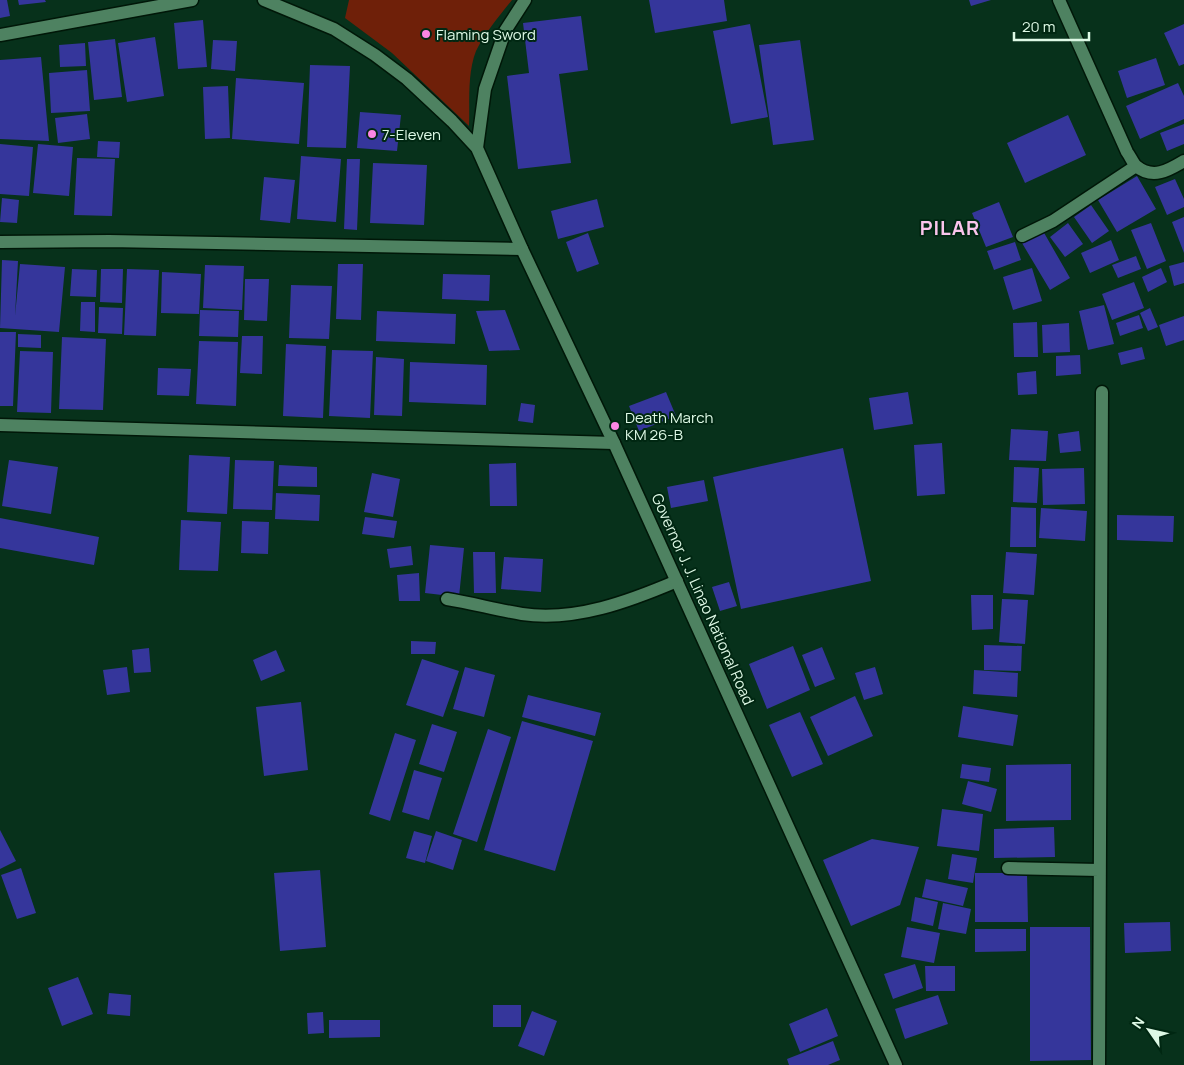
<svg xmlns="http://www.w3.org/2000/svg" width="1184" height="1065" font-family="Manrope,sans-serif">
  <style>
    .green { fill: #6f2009 }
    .building { fill: #35369b }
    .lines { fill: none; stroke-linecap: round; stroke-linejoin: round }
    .minor-casing { stroke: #001708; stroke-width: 15 }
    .secondary-casing { stroke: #001708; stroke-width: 15 }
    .minor { stroke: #4e8261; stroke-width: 12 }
    .secondary { stroke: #4e8261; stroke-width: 12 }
    .poi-dot { fill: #fc86e3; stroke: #002712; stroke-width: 2 }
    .labels { text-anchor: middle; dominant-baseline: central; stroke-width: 4; stroke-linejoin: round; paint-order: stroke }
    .poi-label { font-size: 15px; fill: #def9e6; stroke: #002712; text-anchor: start }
    .street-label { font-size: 15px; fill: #def9e6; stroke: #002712 }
    .district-label { font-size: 20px; font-weight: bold; letter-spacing: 1px; fill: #fac4ec; stroke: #002712 }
  </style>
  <rect width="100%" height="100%" fill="#07311b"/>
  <path class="green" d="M349,0h163c-12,15 -28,34 -36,51 -9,23 -6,51 -7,75l-77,-73 -47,-35z"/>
  <path class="building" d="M0,0h7l3,16 -10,2z
    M18,0h27l1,2 -27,3z
    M649,0h75l3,21 -72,12z
    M969,0h22l-20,6z
    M581,16l7,54 -29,4 12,89 -53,6 -11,-93 22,-3 -6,-50z
    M203,20l4,47 -29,2 -4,-46z
    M750,24l18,93 -37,7 -18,-93z
    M1184,24v40l-5,2 -15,-33z
    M155,37l9,59 -37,6 -9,-59z
    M115,39l7,58 -28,3 -6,-58z
    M213,40l24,1 -2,30 -24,-2z
    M800,40l14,100 -41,5 -14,-100z
    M85,43l1,23 -26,1 -1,-22z
    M41,57l8,84 -49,-2v-79z
    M1156,58l9,27 -38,13 -9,-27z
    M310,65l40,1 -4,82 -39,-1z
    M87,70l3,41 -39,2 -2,-40z
    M236,78l68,5 -5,61 -67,-5z
    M1178,83l6,13v23l-44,20 -14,-33z
    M228,86l2,52 -25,1 -2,-52z
    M360,112l41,3 -4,36 -40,-3z
    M87,114l3,25 -32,4 -3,-25z
    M1068,115l18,40 -61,28 -18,-40z
    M1184,124v20l-17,7 -7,-18z
    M98,141l22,1 -1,16 -22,-1z
    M0,144l33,3 -4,49 -29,-2z
    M38,144l35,3 -4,49 -36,-3z
    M301,156l40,3 -5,63 -39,-3z
    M77,158l38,1 -3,57 -38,-1z
    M347,159h13l-3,71 -13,-1z
    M373,163l54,2 -3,60 -54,-2z
    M1137,176l19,33 -39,23 -19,-32z
    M264,177l31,3 -5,43 -30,-3z
    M1175,179l9,20v8l-17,8 -12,-28z
    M2,198l17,2 -2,23 -17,-1z
    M597,199l7,28 -46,12 -7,-28z
    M999,202l14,35 -27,10 -14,-34z
    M1091,205l18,26 -17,12 -18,-26z
    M1184,217v36l-12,-31z
    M1068,223l15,21 -18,13 -15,-20z
    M1151,223l15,38 -19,8 -16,-39z
    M1043,231l27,47 -20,12 -28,-47z
    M588,233l11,31 -22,8 -11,-30z
    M1111,240l8,20 -29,13 -9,-20z
    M1015,242l6,18 -27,10 -7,-19z
    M1136,256l5,13 -23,9 -6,-13z
    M2,260l16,1 -3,55 5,-52 45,3 -6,65 -59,-4z
    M1184,262v21l-10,3 -5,-20z
    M338,264h25l-2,56 -25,-1z
    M205,265l39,1 -2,44 -39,-2z
    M1032,268l10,33 -29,9 -10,-33z
    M1161,268l6,14 -19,10 -6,-15z
    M72,269l25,1 -1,27 -26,-1z
    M101,269h22l-1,34 -22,-1z
    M127,269l32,1 -3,66 -32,-1z
    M162,272l39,2 -2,40 -38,-1z
    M443,274l47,1 -1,26 -47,-2z
    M245,279h24l-2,42 -23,-1z
    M1134,282l10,26 -32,12 -10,-26z
    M291,285l41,1 -3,53 -40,-1z
    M81,302h14v30l-15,-1z
    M1104,305l10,39 -26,6 -9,-39z
    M99,307l24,1 -1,26 -24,-1z
    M1150,308l8,19 -10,4 -8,-18z
    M200,310l39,1 -1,26 -39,-1z
    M505,310l15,40 -31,1 -13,-40z
    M377,311l79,3 -1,30 -79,-3z
    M1139,315l4,13 -23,8 -4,-13z
    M1184,316v24l-18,6 -7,-21z
    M1037,322l1,35h-24l-1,-34z
    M1069,323l1,29 -27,1 -1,-28z
    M0,332h16l-3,74h-13z
    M18,334l23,1v13l-23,-1z
    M242,336h21l-1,38 -22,-1z
    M62,337l44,2 -3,71 -44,-1z
    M199,341l39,1 -2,64 -40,-2z
    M286,344l40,2 -3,72 -40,-2z
    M1142,347l3,12 -24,6 -3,-12z
    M332,350l41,1 -3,67 -41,-2z
    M20,351l33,1 -2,61 -34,-1z
    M1080,355l1,19 -25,2v-20z
    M376,357l28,2 -2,57 -28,-1z
    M410,362l77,3 -1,40 -77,-3z
    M158,368l33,1 -2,27 -32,-1z
    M1036,371l1,23 -19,1 -1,-22z
    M666,392l10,24 -37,15 -10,-25z
    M908,392l5,32 -39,6 -5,-32z
    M521,403l14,2 -2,18 -15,-2z
    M1011,429l37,2 -2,30 -37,-1z
    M1079,431l2,20 -21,2 -2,-19z
    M942,443l3,51 -28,2 -3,-51z
    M843,448l28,133 -130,28 -28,-132z
    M189,455l41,2 -3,57 -40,-2z
    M9,460l49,7 -7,47 -49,-8z
    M235,460l39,1 -2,49 -39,-1z
    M516,463l1,43h-27l-1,-42z
    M279,465l38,2v20l-39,-1z
    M1014,467l25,1 -2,35 -24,-1z
    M1084,468l1,36 -42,1 -1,-36z
    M372,473l28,6 -7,38 -29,-5z
    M704,480l4,21 -37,7 -4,-21z
    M276,493l44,2 -1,26 -44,-2z
    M1011,507l25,1v39h-26z
    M1041,508l46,3 -2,30 -46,-3z
    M1117,515l57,1 -1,26 -56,-2z
    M365,517l32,4 -3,17 -32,-4z
    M0,518l99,19 -5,28 -94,-17z
    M181,520l40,2 -3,49 -39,-1z
    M242,521l27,1 -1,32 -27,-1z
    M430,545l34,3 -5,49 -34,-4z
    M411,546l2,19 -23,3 -3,-19z
    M473,552h22l1,41h-22z
    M1006,552l31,2 -3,41 -31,-2z
    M504,557l39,2 -2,33 -40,-3z
    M419,573l1,28h-21l-2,-26z
    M729,582l8,24 -17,5 -8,-24z
    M971,595h22v34l-21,1z
    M1002,599l26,1 -3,44 -26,-2z
    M411,641l25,1 -1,12h-24z
    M984,645l38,1 -1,25 -37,-1z
    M793,646l17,44 -43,19 -18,-45z
    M822,647l13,32 -20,8 -13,-32z
    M149,648l2,24 -17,1 -2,-23z
    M276,650l9,21 -24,10 -8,-21z
    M422,659l37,12 -16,46 -37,-12z
    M127,667l3,25 -23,3 -4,-25z
    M465,667l30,8 -11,42 -31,-8z
    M875,667l8,27 -19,6 -9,-27z
    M974,670l44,3 -1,24 -44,-3z
    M528,695l73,18 -6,23 -73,-19z
    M855,696l18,40 -45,20 -18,-39z
    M301,702l7,68 -44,6 -8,-69z
    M963,706l55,9 -5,31 -55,-9z
    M800,712l23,52 -31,13 -23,-52z
    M522,721l71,20 -38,130 -71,-21z
    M432,724l25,8 -13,40 -25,-8z
    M488,729l23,8 -34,105 -24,-8z
    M395,733l21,7 -26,81 -21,-7z
    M962,764l29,4 -2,14 -29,-4z
    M1071,764v56l-65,1v-56z
    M414,770l28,8 -13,42 -27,-8z
    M968,781l29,8 -6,23 -29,-8z
    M942,809l41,5 -4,37 -42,-5z
    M1054,827l1,30 -61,1v-29z
    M0,830l16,31 -16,8z
    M414,831l18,5 -7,27 -19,-5z
    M436,831l26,9 -9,30 -27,-9z
    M872,839l47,8 -19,58 -49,21 -28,-66z
    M952,854l25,4 -4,25 -25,-4z
    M21,868l15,45 -19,6 -16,-44z
    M320,870l6,77 -46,4 -6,-78z
    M975,873h52l1,49h-53z
    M926,879l42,9 -5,18 -41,-9z
    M915,897l23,5 -5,24 -22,-5z
    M943,903l28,6 -5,25 -28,-5z
    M1170,922l1,29 -46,2 -1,-30z
    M907,927l33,6 -6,30 -33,-6z
    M1030,927h60l1,133 -61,1z
    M975,929h51v22l-51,1z
    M915,964l8,24 -30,11 -9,-25z
    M925,966h30v25h-29z
    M78,977l15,37 -31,12 -14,-38z
    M109,993l22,2 -1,21 -23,-2z
    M938,995l10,29 -43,15 -10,-30z
    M493,1005h28v22h-28z
    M827,1008l11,28 -38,16 -11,-28z
    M532,1011l25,10 -13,35 -26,-10z
    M323,1012l1,21 -16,1 -1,-21z
    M329,1020h51v17l-51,1z
    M833,1041l7,19 -12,5h-39l-2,-6z"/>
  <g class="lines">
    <g class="minor-casing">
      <path id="minor" d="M1059,0l68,152c3,4 6,11 9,14 17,14 33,4 48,-5
        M1022,236l31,-15 83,-55
        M0,242l109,-1 413,8
        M0,425l614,18
        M447,599c25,4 50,11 75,15 53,8 108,-13 155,-33
        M1008,868l91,2
        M1099,1065l3,-673"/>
    </g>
    <g class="secondary-casing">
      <path id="secondary" d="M264,0l70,29 41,26 32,24 45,42 25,27 45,101 92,194 282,622
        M0,35l192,-35
        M477,148l8,-59 20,-58 20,-31"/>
    </g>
    <use href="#minor" class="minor"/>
    <use href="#secondary" class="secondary"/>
  </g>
  <g class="poi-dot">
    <circle cx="426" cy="34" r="5"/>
    <circle cx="372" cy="134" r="5"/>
    <circle cx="615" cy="426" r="5"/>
  </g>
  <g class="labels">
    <g class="poi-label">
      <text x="436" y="34">Flaming Sword</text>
      <text x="382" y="134">7-Eleven</text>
      <text x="625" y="417">Death March<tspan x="625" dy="17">KM 26-B</tspan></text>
    </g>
    <g class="street-label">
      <text transform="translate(703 599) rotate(66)">Governor J. J. Linao National Road</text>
    </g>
    <g class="district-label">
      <text x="950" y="227">PILAR</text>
    </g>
  </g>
  <g transform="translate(1149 1030) rotate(304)" stroke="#002712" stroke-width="4" paint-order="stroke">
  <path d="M0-4L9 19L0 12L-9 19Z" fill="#def9e6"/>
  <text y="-8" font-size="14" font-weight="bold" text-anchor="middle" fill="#def9e6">N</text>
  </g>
  <path d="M1014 32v8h75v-8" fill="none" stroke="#def9e6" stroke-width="2.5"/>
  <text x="1022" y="32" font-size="15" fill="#def9e6" stroke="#002712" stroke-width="4" paint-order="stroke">20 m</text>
</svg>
